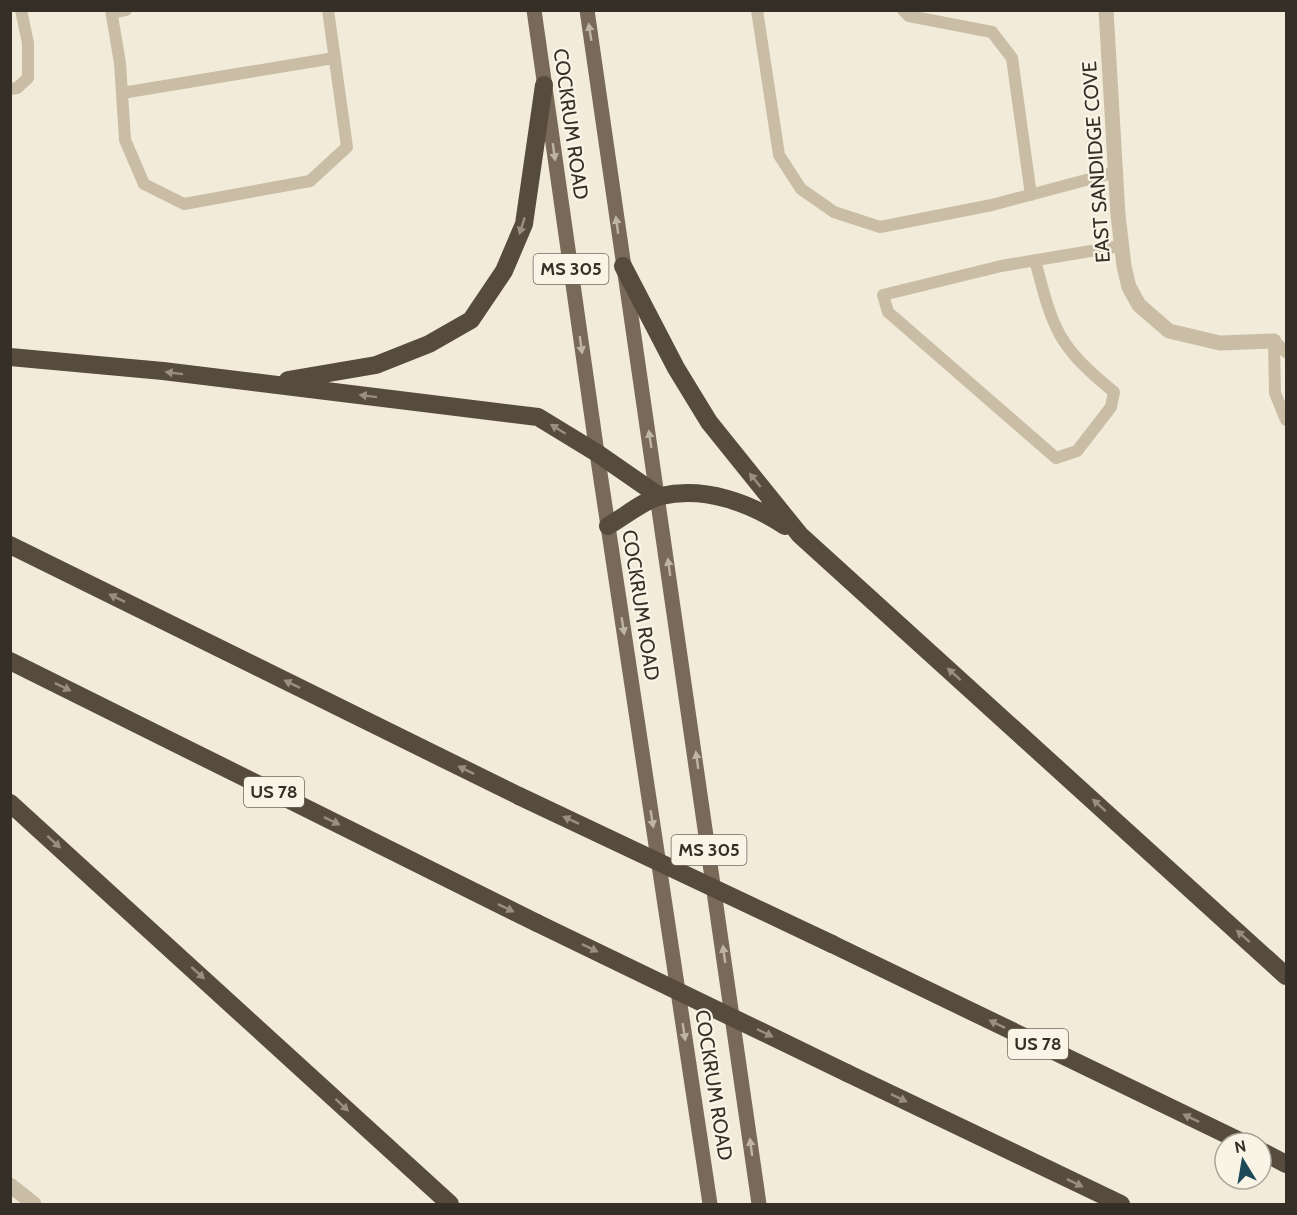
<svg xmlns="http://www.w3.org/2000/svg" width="1297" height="1215" font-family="Cabin,sans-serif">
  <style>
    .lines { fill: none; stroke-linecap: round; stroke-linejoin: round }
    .lane { stroke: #cabda6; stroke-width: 12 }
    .street { stroke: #cabda6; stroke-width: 15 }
    .primary { stroke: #786958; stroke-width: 15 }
    .highway { stroke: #574b3e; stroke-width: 18 }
    .highway-bridge { stroke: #574b3e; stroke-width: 18 }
    .oneway { fill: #bfb5a6 }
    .oneway2 { fill: #988f81 }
    .labels { text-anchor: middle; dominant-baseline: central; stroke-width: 4.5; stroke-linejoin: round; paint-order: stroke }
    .shield { fill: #f9f4e6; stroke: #706a60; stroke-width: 1.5 }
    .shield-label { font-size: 18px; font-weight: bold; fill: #362f27 }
    .street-label { font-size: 20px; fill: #362f27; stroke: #f9f4e6 }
  </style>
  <rect width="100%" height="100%" fill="#f2ebda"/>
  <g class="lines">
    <path class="lane" d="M111,10l9,53 5,77 19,44 40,20 126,-23 37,-34 -19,-137
      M757,10l22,145 22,34 33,23 46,15 112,-22 124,-33
      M903,10l6,6 83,16 20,26 19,137
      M112,13l14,-3
      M10,89l7,-1 11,-10v-35l-7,-33
      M122,93l212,-35
      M1035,260c18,69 22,86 79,132l-3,15 -34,44 -21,7 -168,-146 -5,-17 118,-29 120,-20
      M1274,341l1,52 11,27
      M1274,341l12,11"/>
    <path class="street" d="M1106,10l12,205 6,51 5,21 10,18 30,26 51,12 54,-2
      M10,1185l24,19"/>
    <path class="primary" d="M534,10l63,443 113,751
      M587,10l172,1194"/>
    <path class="highway" d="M623,266l53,102 33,54 91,113 486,441
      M10,357l153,14 375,46 59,36 62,43
      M288,380l88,-15 53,-21 42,-24 33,-49 20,-47 20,-139
      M608,526c16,-9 36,-26 53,-30 44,-10 89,7 124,30
      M10,545l509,251
      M10,661l527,262
      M10,803l440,401
      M832,944l412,199
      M847,1073l274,131
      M1261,1151l25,13"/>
    <path class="highway-bridge" d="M519,796l313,148
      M537,923l310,150"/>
  </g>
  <defs><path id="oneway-solid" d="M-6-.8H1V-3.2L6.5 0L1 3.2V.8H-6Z" transform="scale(1.5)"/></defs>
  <g class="oneway">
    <use href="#oneway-solid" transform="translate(590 32) rotate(-99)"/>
    <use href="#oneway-solid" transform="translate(554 152) rotate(82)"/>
    <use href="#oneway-solid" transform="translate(617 225) rotate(-98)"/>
    <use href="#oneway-solid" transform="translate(581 345) rotate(82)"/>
    <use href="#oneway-solid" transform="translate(650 439) rotate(-99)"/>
    <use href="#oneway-solid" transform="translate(669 567) rotate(-98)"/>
    <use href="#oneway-solid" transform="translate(623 626) rotate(81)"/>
    <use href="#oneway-solid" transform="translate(697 760) rotate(-98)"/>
    <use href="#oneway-solid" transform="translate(652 819) rotate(81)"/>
    <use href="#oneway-solid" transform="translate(724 954) rotate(-98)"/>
    <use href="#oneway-solid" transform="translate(684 1032) rotate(81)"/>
    <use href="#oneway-solid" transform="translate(751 1147) rotate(-98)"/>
  </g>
  <g class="oneway2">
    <use href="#oneway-solid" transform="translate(522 226) rotate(108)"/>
    <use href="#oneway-solid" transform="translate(174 373) rotate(-173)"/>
    <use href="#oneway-solid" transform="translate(368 396) rotate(-173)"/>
    <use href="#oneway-solid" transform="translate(558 429) rotate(-148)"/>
    <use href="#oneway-solid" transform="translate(755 480) rotate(-129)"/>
    <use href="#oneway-solid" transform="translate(117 598) rotate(-154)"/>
    <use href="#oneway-solid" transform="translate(954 674) rotate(-138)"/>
    <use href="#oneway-solid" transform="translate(292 684) rotate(-154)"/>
    <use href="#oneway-solid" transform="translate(63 687) rotate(26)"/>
    <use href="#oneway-solid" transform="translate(466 770) rotate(-154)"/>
    <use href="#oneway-solid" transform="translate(1099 805) rotate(-138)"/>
    <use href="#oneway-solid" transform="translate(571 820) rotate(-155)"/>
    <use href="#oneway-solid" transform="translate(332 821) rotate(26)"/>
    <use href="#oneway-solid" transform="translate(54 842) rotate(42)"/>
    <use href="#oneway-solid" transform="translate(506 908) rotate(26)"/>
    <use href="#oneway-solid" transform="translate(1243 936) rotate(-138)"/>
    <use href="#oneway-solid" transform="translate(590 948) rotate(26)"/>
    <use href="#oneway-solid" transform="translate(198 973) rotate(42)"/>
    <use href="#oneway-solid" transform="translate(997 1024) rotate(-154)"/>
    <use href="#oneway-solid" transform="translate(765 1033) rotate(26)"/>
    <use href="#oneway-solid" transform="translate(899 1098) rotate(26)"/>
    <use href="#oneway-solid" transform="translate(342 1105) rotate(43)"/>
    <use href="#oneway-solid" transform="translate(1191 1118) rotate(-154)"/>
    <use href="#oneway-solid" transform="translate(1075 1183) rotate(26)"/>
  </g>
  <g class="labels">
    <g class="shield">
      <rect x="533.5" y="254" width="75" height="30" rx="4.5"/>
      <rect x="244" y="777" width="60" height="30" rx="4.5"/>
      <rect x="671.5" y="835" width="75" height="30" rx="4.5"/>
      <rect x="1008" y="1029" width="60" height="30" rx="4.5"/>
    </g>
    <g class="shield-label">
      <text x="571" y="269">MS 305</text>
      <text x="274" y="792">US 78</text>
      <text x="709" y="850">MS 305</text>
      <text x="1038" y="1044">US 78</text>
    </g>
    <g class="street-label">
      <text transform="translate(571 124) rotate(82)">COCKRUM ROAD</text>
      <text transform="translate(1096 162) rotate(-94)">EAST SANDIDGE COVE</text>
      <text transform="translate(641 605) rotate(81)">COCKRUM ROAD</text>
      <text transform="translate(714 1085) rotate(81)">COCKRUM ROAD</text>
    </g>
  </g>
  <rect width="1297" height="1215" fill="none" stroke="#362f27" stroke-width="24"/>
  <g transform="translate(1243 1161) rotate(349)"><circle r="28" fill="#f9f4e6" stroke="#aba59a" stroke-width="1.5"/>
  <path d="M0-4.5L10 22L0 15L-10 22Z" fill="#1d4857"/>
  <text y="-9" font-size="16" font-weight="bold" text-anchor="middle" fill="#362f27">N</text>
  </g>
</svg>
